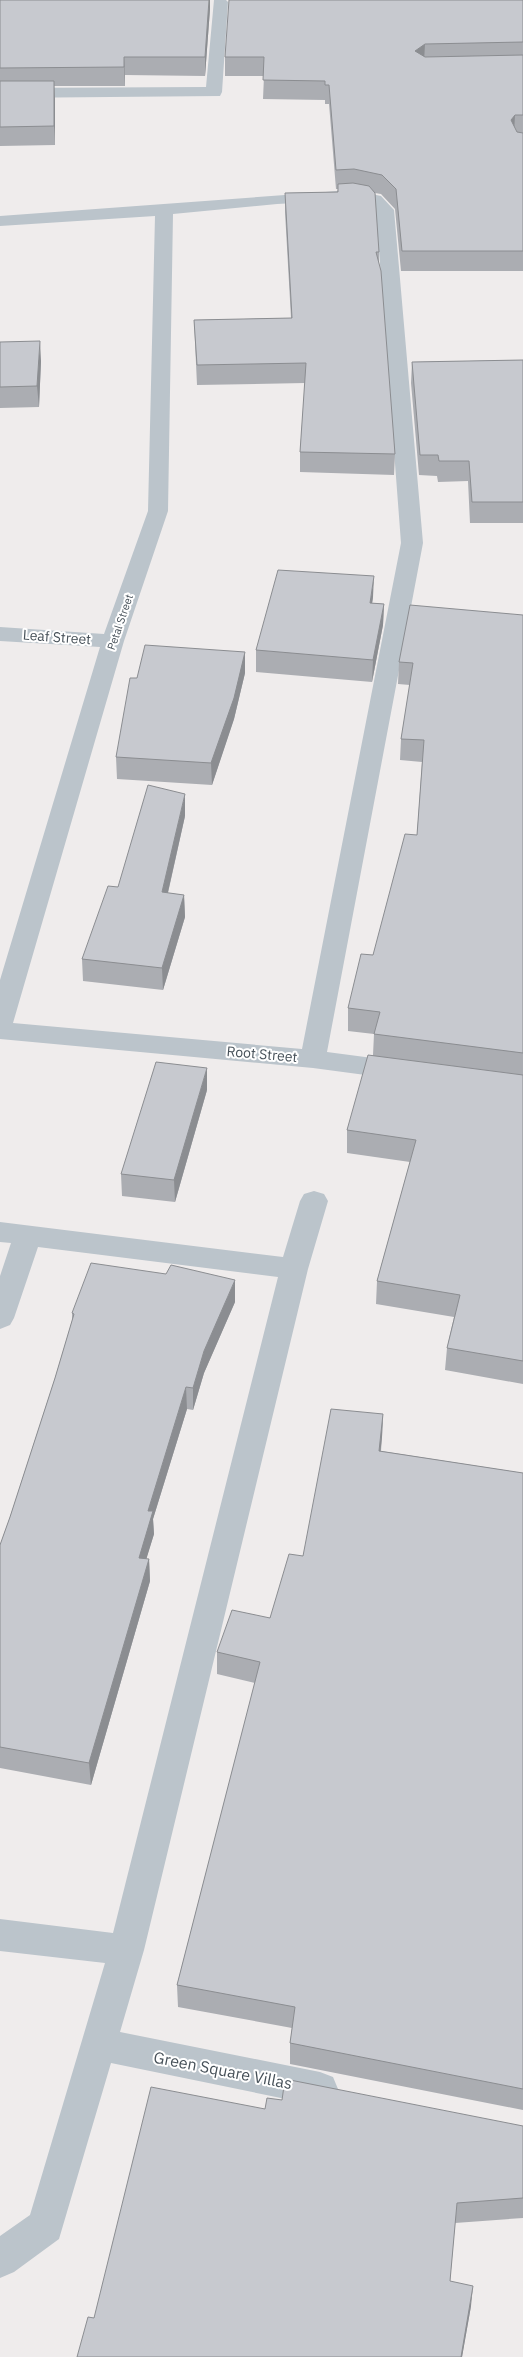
<svg xmlns="http://www.w3.org/2000/svg" width="523" height="2357" font-family="'IBM Plex Sans',sans-serif">
  <style>
    .lines { fill: none; stroke-linecap: round; stroke-linejoin: round }
    .minor { fill: #bbc4cb; fill-rule: evenodd }
    .wall { fill: #abadb2 }
    .shaded-wall { fill: #8b8d91 }
    .building { fill: #c7c9cf; stroke: #8b8d91 }
    .labels { text-anchor: middle; dominant-baseline: central; stroke-width: 4; stroke-linejoin: round; paint-order: stroke }
    .far-street-label { font-size: 11px; fill: #465058; stroke: #fff }
    .street-label { font-size: 14px; fill: #465058; stroke: #fff }
    .near-street-label { font-size: 16px; fill: #465058; stroke: #fff }
  </style>
  <rect width="100%" height="100%" fill="#efecec"/>
  <g class="lines">
    <path class="minor" d="M214,0h12l2,2 -6,90 -2,4 -220,2v-10l206,-1z
      M353,190l28,6 13,14 29,333 -96,509 76,10 9,3 4,6 -4,6 -9,3 -90,-12 -313,-29v-59l100,-333 -100,-6v-14l104,7 44,-123 7,-295 -155,10v-10zM353,200l16,4 7,7 25,332 -99,506 -289,-26 111,-382 44,-130 5,-297 104,-10z
      M314,1191l10,3 4,7 -20,68 -164,681 -24,82 200,40 13,5 5,12 -5,12 -13,5 -209,-43 -52,176 -45,33 -14,6v-42l30,-21 75,-252 -105,-12v-32l113,14 165,-656 -240,-30 -24,71 -4,7 -10,4v-53l11,-33 -11,-1v-20l283,35 17,-56 4,-7z"/>
  </g>
  <path class="wall" d="M0,0l210,9 -5,67 -80,-1v11h-71l1,59 -55,1z
    M523,0v271h-122l-6,-62 -14,-15 -6,-1 4,59v11l16,191 -1,21 -94,-3v-20l5,-69 -108,2 -3,-65 97,-2 -6,-106v-19l52,-1 1,-3h-2l-7,-85h-4v-4l-62,-1 1,-23h-39v-19z
    M0,342l41,19 -2,46 -39,1z
    M523,360v163h-53l-2,-42 -30,1 -1,-6 -18,-1 -8,-92 1,-21z
    M373,597l-1,6 12,1 -1,21 -11,57 -116,-10v-22z
    M523,615v769l-78,-14 2,-22 7,-31 -78,-13 1,-23 33,-119 -63,-9v-23l26,-75 1,-21 -26,-3v-23l25,-53 44,-120 5,-73 -22,-2 1,-21 9,-54 -12,-1 1,-22z
    M245,673l-11,46 -22,66 -95,-6 -1,-22 21,-79z
    M185,816l-17,77 16,2 1,22 -22,73 -80,-9 -1,-22 36,-72z
    M207,1090l-32,112 -53,-6 -1,-22z
    M235,1302l-31,71 -11,37 -6,-1 -34,110 1,15 -8,25h3l1,22 -59,204 -91,-17v-223l10,-28 45,-139 17,-57v-8z
    M383,1414l-1,23 -1,14 142,22v637l-233,-46v-21l2,-15 -114,-21 -1,-22 78,-302 -38,-9v-22l53,-34 33,-62z
    M282,2100l241,26v92l-68,5 -5,58 21,25 -9,51h-385l17,-39 171,-209z"/>
  <path class="shaded-wall" d="M209,0h1v9l-5,67v-19z
    M425,44l-1,18 -9,-11z
    M124,57l1,18v11l-1,-19z
    M54,81l1,18v46l-1,-19z
    M515,115l-1,19 -3,-14z
    M40,341l1,20 -2,46 -2,-21z
    M374,576l-1,21 -4,28 1,-22z
    M384,604l-1,21 -11,57 1,-22z
    M245,652v21l-11,46 -22,66 -1,-22z
    M185,794v22l-22,98 -1,-22z
    M184,895l1,22 -22,73 -1,-22z
    M207,1068v22l-32,112 -1,-22z
    M235,1280v22l-31,71 -11,37v-22l11,-37z
    M186,1387l1,22 -34,110 1,15 -14,46 -1,-22 9,-47z
    M383,1414l-1,23 -4,36 1,-22z
    M149,1559l1,22 -59,204 -2,-22z
    M473,2286l-2,20 -9,51h-1z"/>
  <path class="building" d="M0,0h209l-4,57h-81v10l-124,1z
    M229,0h294v42l-98,2 -10,7 10,6 98,-2v60h-8l-4,5 6,12 6,1v118h-121l-6,-62 -14,-14 -28,-6 -18,1 -7,-85h-4v-4l-62,-1 1,-23h-39z
    M0,81h54v45l-54,1z
    M353,183l16,3 6,7 4,59h-3l5,19 14,183 -95,-2 6,-89 -109,2 -3,-45 98,-2 -7,-125 53,-1v-8z
    M40,341l-3,45 -37,1v-45z
    M523,360v142h-51l-3,-41h-30l-1,-6h-18l-8,-93z
    M278,570l96,6 -4,27 14,1 -11,56 -117,-10z
    M410,605l113,10v438l-149,-19 6,-22 -32,-4 13,-54 12,1 32,-121 12,1 7,-95 -23,-1 12,-76 -14,-1z
    M145,645l100,7 -11,46 -23,65 -95,-6 14,-79h7z
    M148,785l37,9 -23,98 22,3 -22,73 -80,-9 26,-73 10,1z
    M368,1055l155,20v286l-76,-13 13,-53 -83,-14 39,-141 -69,-10z
    M156,1062l51,6 -33,112 -53,-6z
    M91,1263l75,11 5,-9 64,15 -31,71 -11,37 -7,-1 -38,124h5l-14,47 10,1 -60,204 -89,-16v-202l10,-28 45,-139 19,-64 -2,-1z
    M331,1409l52,5 -4,37 144,22v616l-233,-46 5,-36 -118,-22 83,-323 -43,-10 15,-42 38,8 19,-64 14,2z
    M285,2079l238,47v72l-66,5 -7,78 23,5 -12,71h-384l11,-40 6,1 57,-231 114,22 2,-11 15,2z"/>
  <g class="labels">
    <g class="far-street-label">
      <text transform="translate(120 622) rotate(-71)">Petal Street</text>
    </g>
    <g class="street-label">
      <text transform="translate(57 637) rotate(4)">Leaf Street</text>
      <text transform="translate(262 1054) rotate(5)">Root Street</text>
    </g>
    <g class="near-street-label">
      <text transform="translate(223 2070) rotate(11)">Green Square Villas</text>
    </g>
  </g>
</svg>
